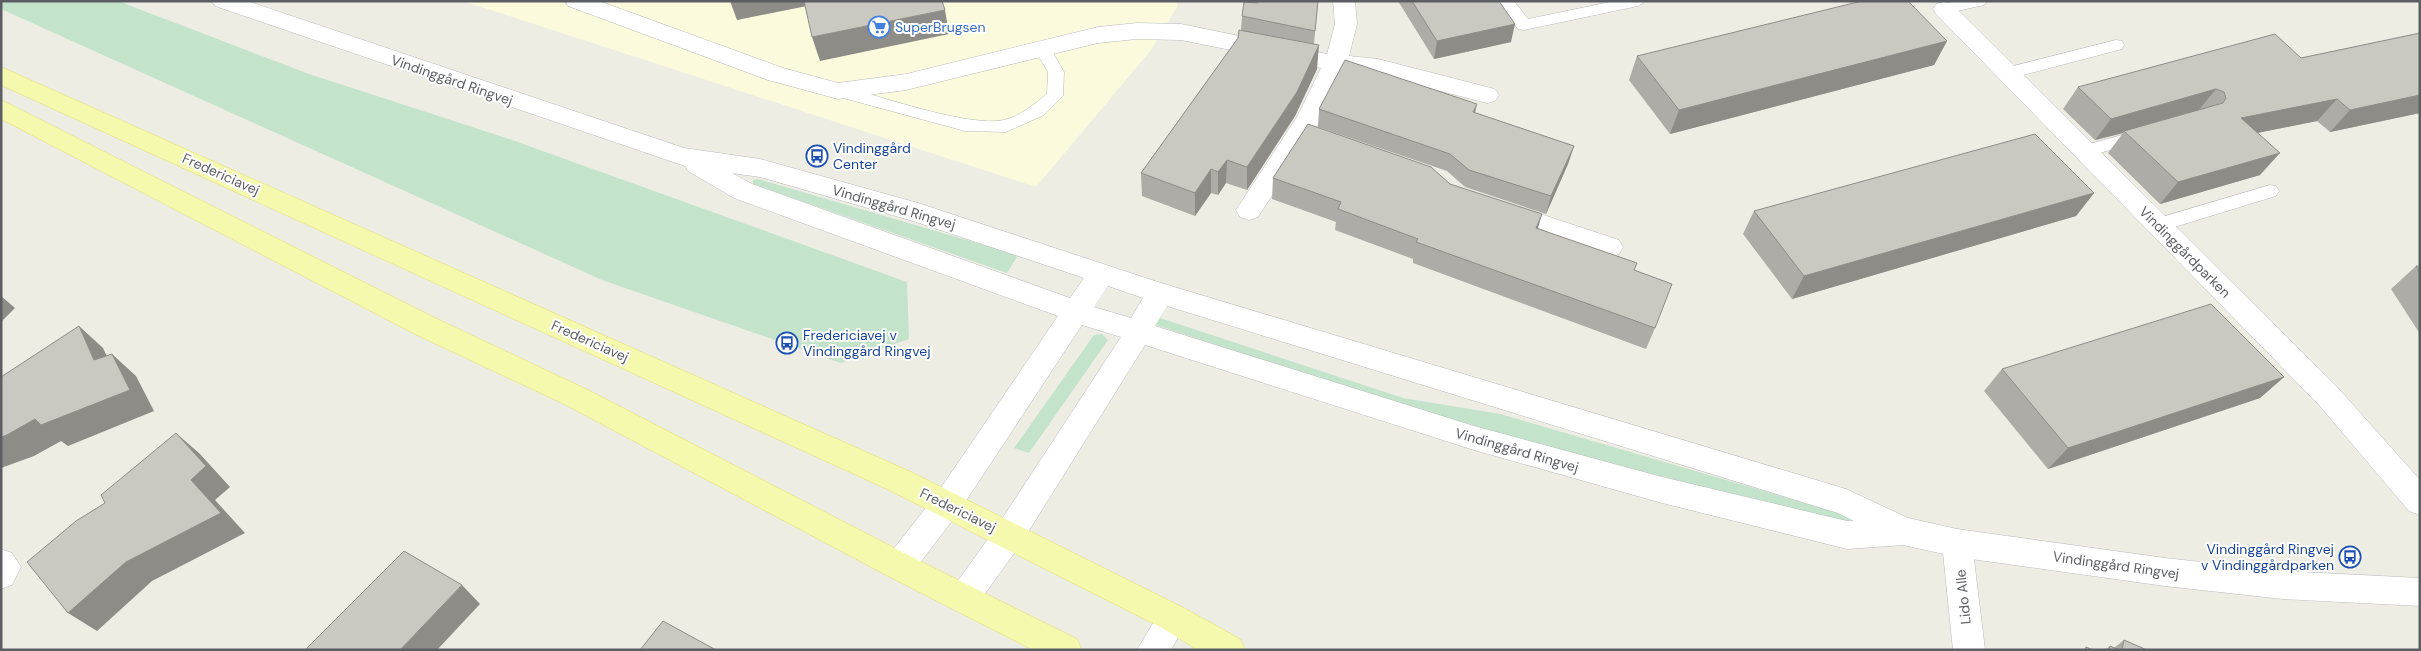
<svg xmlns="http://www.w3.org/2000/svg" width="2421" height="651" font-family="'DM Sans',sans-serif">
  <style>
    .commercial { fill: #fbfadc }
    .green { fill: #c3e3ca }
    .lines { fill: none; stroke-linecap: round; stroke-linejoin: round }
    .lane-casing { stroke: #b9babf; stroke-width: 1 }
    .street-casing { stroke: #b9babf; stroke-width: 1 }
    .secondary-casing { stroke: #babbc1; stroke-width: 1 }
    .primary-casing { stroke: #e6dd65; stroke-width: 1 }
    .lane { fill: #fff; fill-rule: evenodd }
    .street { fill: #fff; fill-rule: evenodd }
    .secondary { fill: #fff; fill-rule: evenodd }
    .primary { fill: #f5f9ae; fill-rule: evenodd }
    .wall { fill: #adaca6 }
    .shaded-wall { fill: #8d8c87 }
    .building { fill: #c9c8c1; stroke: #8d8c87 }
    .labels { text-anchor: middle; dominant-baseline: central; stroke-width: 4; stroke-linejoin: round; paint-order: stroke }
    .shop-label { font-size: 14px; fill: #366cbe; stroke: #fff; text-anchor: start }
    .street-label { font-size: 14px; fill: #5c5e64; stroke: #fff }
    .transit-label { font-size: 14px; fill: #164399; stroke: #fff; text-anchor: start }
  </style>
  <rect width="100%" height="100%" fill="#eeede4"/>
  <path class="commercial" d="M463,1h714v6l-26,43 -115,137z"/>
  <path class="green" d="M1,1h117l188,72 206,67 395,142 2,57 -68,24 -239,-83 -601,-271z
    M758,179l260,76 -11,18 -254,-89v-4z
    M1160,318l243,80 97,16 349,102 1,7 -371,-92 -323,-106 -1,-5z
    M1102,334l6,6 -79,113 -15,-5 80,-113z"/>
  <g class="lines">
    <g class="lane-casing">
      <path id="lane" d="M1498,1h16l14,18 87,-18h31l-8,5 -114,24 -6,-1z
        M1956,1h31l-3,4 -40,9 -5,-1 -3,-4 3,-4z
        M2116,40l6,1 2,4 -2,4 -114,30 -6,-2 -2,-4 2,-4z
        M1043,45l6,1 15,26 -1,24 -19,19 -38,17 -41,-1 -133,-36 -2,-4 2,-4 6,-2c38,10 132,43 166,35 16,-4 31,-16 43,-26l1,-22 -13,-22 2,-4z
        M2140,130l6,2 2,4 -2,4 -61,17 -6,-2 -2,-4 2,-4z
        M2270,185l6,1 3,5 -3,5 -118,36 -6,-2 -3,-5 3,-5z"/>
    </g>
    <g class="street-casing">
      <path id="street" d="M565,1h34l184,67 55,15 68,-9 192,-47 39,-4 44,1 146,30 8,-30 -2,-23h22l2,23 -8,32 29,3 109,28 8,2 4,6 -4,6 -8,2 -109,-28 -34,-3c-21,52 -56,98 -86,145l-9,3 -9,-3 -4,-7 61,-93 24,-49 -140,-28 -44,-1 -39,4 -192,47 -68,9 -70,-19 -200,-74z
        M1944,2l8,2 387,385 81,91v35l-11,-4 -90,-106 -383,-391 -3,-5 3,-5z
        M1504,202l115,38 4,7 -4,7 -9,3 -115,-38 -4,-7 4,-7z
        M1957,529l11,4 4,10 13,107h-32l-11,-107 4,-10z
        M1,549l11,4 9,14 -9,18 -11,4z
        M1173,603l11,5 5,10 -18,32h-34l25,-42z"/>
    </g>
    <g class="secondary-casing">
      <path id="secondary" d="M212,1h35l437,147 76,11 158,44 243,80 685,206 62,29 49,11 208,29 118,13 137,7v28l-137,-7 -118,-13 -208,-29 -54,-12 -56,4 -185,-46 -188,-53 -329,-105 -125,200 -46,64 -11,5 -11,-5 -5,-10 5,-10 46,-64 123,-188 -39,-12 -124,188 -48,63 -11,4 -11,-4 -5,-10 5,-10 48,-61 122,-179 -324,-118 -46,-27 -3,-5 -470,-160zM732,173l28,4 153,44 171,57 -14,20 -318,-114zM1108,286l35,12 -12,20 -37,-11zM1167,306l671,207 16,8h-7l-185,-44 -188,-51 -319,-100z"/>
    </g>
    <g class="primary-casing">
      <path id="primary" d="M1,67l910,405 273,136 56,31 5,11h-47l-36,-22 -273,-138 -888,-405z
        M1,100l436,219 149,70 324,167 167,83 5,11h-49l-145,-74 -322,-171 -149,-70 -416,-216z"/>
    </g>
    <use href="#lane" class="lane"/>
    <use href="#street" class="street"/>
    <use href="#secondary" class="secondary"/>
    <use href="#primary" class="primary"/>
  </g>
  <path class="wall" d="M1318,1l-4,43 3,25 -22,47 -48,74 -21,-7 -8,12 -7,-2 -16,23 -53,-20 -1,-23 97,-135 3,-8 1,-14 16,-13z
    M1398,1h101l12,41 -77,17z
    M2420,33v80l-90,19 -13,-11 -60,12 3,42 -100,29 -52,-51 15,-20 -28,7 -32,-31 15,-22 223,-29z
    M1947,41l-13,24 -264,69 -41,-54 8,-24z
    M1319,109l156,4 99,33 -6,18 -22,50 -81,-27 -18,-16 -129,-44z
    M1273,178l177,6 88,44 96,42 21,58 -9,21 -233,-86v-4l-78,-29 1,-8 -64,-23z
    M2094,193l-18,23 -284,83 -49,-65 11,-23z
    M2416,266h4v68l-29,-45z
    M2002,369l282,8 -24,21 -212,71 -64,-78z
    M2124,640l23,10h-42l5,-4 4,2z"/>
  <path class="shaded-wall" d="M730,1h75l2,5 -70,14z
    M945,10l4,24 -129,27 -8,-24z
    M1515,24l-4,18 -77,17 3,-18z
    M1947,41l-13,24 -264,69 9,-24z
    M1319,45l-2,24 -22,47 -48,74v-23z
    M2216,89l-18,22 -74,20 -1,2 -28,7 16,-21z
    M2420,95v18l-90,19 20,-22z
    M2337,99l-20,22 -95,19 19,-22z
    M1477,104l-4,18v-10z
    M1574,146l-6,18 -22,50 5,-18z
    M2280,153l-20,22 -100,29 18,-22z
    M1227,160l-1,23 -8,12v-23z
    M1211,169v24l-16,23v-23z
    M2094,193l-18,23 -284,83 12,-23z
    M1542,214l-6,21v-7z
    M1,296l14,12 -14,14z
    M79,326l24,22 16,34 -25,-22z
    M112,354l24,22 18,35 -86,35 -7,-5 -27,15 -33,12v-31l34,-18z
    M2284,377l-24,21 -212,71 20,-21z
    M176,433l24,21 30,33 -15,13 30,33 -93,48 -55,50 -29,-18 123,-133z
    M462,585l18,19 -43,46h-37z"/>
  <path class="building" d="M804,1h138l3,9 -133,27z
    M1258,1h60l-3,30 -73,-15 2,-14 14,1z
    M1412,1h87l16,23 -78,17z
    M1862,1h46l39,40 -268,69 -42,-54z
    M1239,30l80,15 -22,47 -50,75 -20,-7 -9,12 -7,-3 -16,24 -54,-20 97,-135z
    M2420,33v62l-70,15 -13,-11 -96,19 39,35 -102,29 -54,-51 99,-28 3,-5 -2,-6 -8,-3 -105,30 -33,-32 197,-53 26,24z
    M1345,60l132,44 -4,8 101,34 -23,50 -82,-26 -19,-16 -131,-45z
    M1308,124l123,43 19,17 92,30 -6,14 101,35 -3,7 38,14 -17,44 -239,-86 2,-3 -80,-30 3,-7 -68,-24z
    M2035,134l59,59 -290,83 -50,-65z
    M2416,266h4v6z
    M2211,304l73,73 -216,71 -66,-79z
    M79,326l15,34 18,-6 18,36 -89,35 -6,-6 -28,16 -6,2v-60z
    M176,433l30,33 -15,14 30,33 -95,49 -58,51 -41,-51 49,-41 29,-18 -4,-8z
    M404,551l58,34 -62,65h-95z
    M663,621l53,29h-76z
    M2124,640l23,10h-25z
    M2110,646l9,4h-10z
    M2086,647l7,3h-8z"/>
  <defs>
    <g id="supermarket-ring" transform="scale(1.125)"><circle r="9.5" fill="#fff" stroke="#3f7fe0" stroke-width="1.5"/><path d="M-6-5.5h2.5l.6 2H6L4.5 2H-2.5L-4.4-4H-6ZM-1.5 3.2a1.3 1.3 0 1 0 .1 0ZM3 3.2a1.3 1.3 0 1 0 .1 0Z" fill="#3f7fe0"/></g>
    <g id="bus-ring" transform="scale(1.125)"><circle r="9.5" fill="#fff" stroke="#1a4fb4" stroke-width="1.5"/><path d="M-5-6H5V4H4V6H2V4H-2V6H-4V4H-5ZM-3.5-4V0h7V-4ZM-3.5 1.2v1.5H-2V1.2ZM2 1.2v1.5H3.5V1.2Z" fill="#1a4fb4"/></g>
  </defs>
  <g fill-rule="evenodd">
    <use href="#supermarket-ring" x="879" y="27"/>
    <use href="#bus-ring" x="817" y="156"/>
    <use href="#bus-ring" x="787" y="343"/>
    <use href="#bus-ring" x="2350" y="557"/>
  </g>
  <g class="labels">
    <g class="shop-label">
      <text x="895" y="27">SuperBrugsen</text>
    </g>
    <g class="street-label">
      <text transform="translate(452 80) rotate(19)">Vindinggård Ringvej</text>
      <text transform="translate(221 174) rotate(24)">Fredericiavej</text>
      <text transform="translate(894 207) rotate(16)">Vindinggård Ringvej</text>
      <text transform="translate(2185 252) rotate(45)">Vindinggårdparken</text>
      <text transform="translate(590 341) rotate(24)">Fredericiavej</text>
      <text transform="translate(1517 450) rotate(16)">Vindinggård Ringvej</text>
      <text transform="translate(958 510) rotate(26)">Fredericiavej</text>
      <text transform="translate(2116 565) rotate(8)">Vindinggård Ringvej</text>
      <text transform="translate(1963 597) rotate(-96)">Lido Alle</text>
    </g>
    <g class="transit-label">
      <text x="833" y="148">Vindinggård<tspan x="833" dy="16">Center</tspan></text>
      <text x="803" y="335">Fredericiavej v<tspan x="803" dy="16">Vindinggård Ringvej</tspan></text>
      <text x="2334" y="549" text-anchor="end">Vindinggård Ringvej<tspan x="2334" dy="16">v Vindinggårdparken</tspan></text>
    </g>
  </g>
  <rect width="2421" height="651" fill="none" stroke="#5c5e64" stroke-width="5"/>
</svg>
